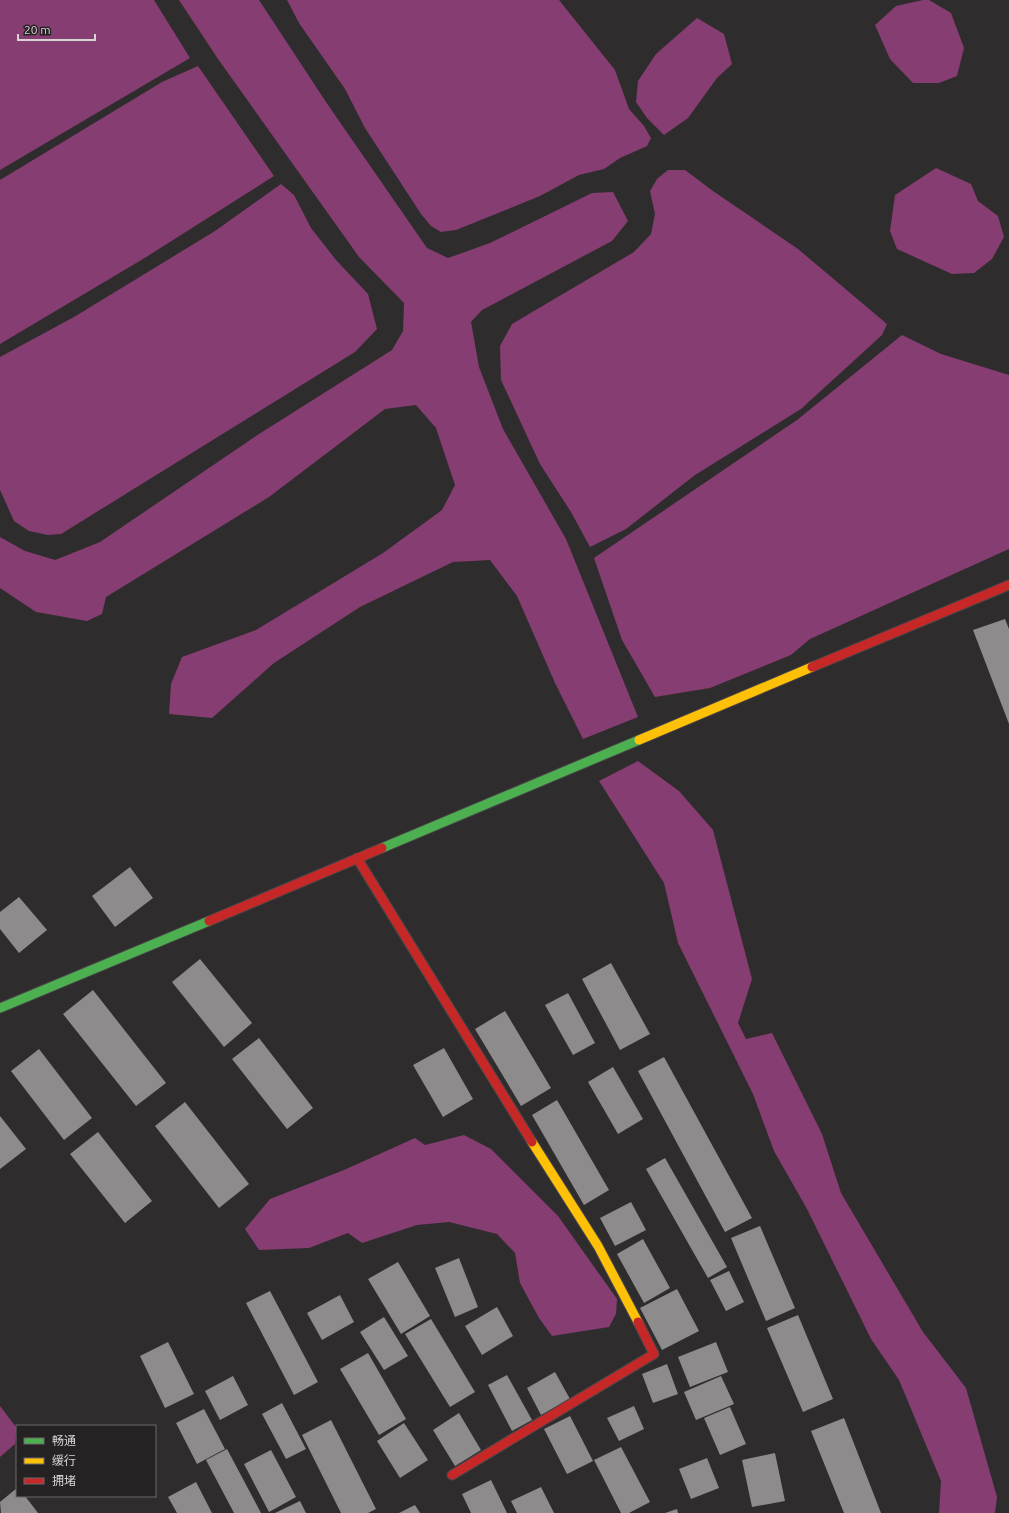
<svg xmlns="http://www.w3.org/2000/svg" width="1009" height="1513" font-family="Ubuntu,'Noto Sans SC',sans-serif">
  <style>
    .water { fill: #863d71 }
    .building { fill: #8d8b8c }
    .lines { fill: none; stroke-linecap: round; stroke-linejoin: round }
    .fast-casing { stroke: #4a4749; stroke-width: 11 }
    .slow-casing { stroke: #4a4749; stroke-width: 11 }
    .jam-casing { stroke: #4a4749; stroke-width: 11 }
    .fast { stroke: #4caf50; stroke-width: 9 }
    .slow { stroke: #ffc107; stroke-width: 9 }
    .jam { stroke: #c62828; stroke-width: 9 }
  </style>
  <rect width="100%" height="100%" fill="#2f2c2e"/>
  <path class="water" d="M0,0h154l36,58 -190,112z
    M179,0h80l69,105 99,143 21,10 42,-15 102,-50 21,-1 15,29 -16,20 -130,69 -11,12 8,45 24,62 63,110 72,178 -55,22 -28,-56 -38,-87 -27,-36 -37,2 -93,45 -86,56 -62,55 -43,-4 2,-30 11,-27 74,-27 127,-77 59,-43 13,-25 -19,-57 -20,-23 -31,4 -116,88 -163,100 -4,17 -15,7 -51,-9 -36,-24v-51l25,14 30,9 45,-18 159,-108 133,-84 11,-19 1,-28 -45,-46 -141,-198z
    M287,0h272l56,70 14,39 15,17 7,12 -4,8 -27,12 -16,11 -25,6 -39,21 -84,34 -15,2 -10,-6 -10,-12 -56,-86 -20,-39 -46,-66z
    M923,0h6l22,13 13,35 -7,28 -18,7h-26l-23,-24 -15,-34 21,-19z
    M697,18l27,16 8,30 -15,14 -29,40 -24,17 -17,-17 -11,-16 2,-21 18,-27z
    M198,66l76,110 -131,83 -143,85v-164l162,-98z
    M936,168l35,16 7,17 20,15 6,21 -12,22 -18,14 -22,1 -55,-25 -7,-18 5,-36z
    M668,170h17l28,21 85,58 89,75 -5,11 -81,74 -106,66 -69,54 -36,18 -19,-35 -31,-48 -39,-84 -1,-34 12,-22 122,-72 17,-18 4,-20 -5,-23 7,-12z
    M281,184l13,11 17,33 25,32 32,34 9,35 -22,23 -294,182 -13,1 -19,-4 -15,-10 -14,-31v-133l74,-40 141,-86z
    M902,335l39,19 68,21v174l-199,90 -19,16 -81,33 -55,9 -33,-57 -28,-82 203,-138z
    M638,761l41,30 34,39 39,149 -14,44 8,16 26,-6 50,101 19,59 82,139 43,56 31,109 -2,16h-56l2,-32 -42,-101 -28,-41 -64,-130 -33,-58 -21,-57 -75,-151 -14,-60 -65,-102z
    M464,1135l27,14 67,67 59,83 -1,15 -7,13 -57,9 -13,-18 -19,-35 -5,-30 -18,-19 -48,-12 -32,3 -55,18 -14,-10 -39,15 -50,2 -14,-21 25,-30 74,-29 71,-32 10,7z
    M0,1406l16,21 -1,17 -15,13z"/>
  <path class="building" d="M1005,619l4,10v95l-36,-94z
    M130,867l23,31 -38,29 -23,-31z
    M19,897l28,33 -28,23 -19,-24v-17z
    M200,959l52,64 -28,24 -52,-65z
    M611,963l39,71 -30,16 -38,-71z
    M93,990l73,93 -30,23 -73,-92z
    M568,993l27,50 -22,12 -28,-50z
    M505,1011l46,77 -30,18 -46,-77z
    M259,1038l54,70 -26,21 -55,-70z
    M444,1048l29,51 -30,18 -30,-52z
    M39,1049l53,69 -28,22 -53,-69z
    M664,1057l88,161 -27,14 -87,-161z
    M613,1067l30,52 -25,15 -30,-52z
    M557,1100l52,90 -25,15 -52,-90z
    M185,1102l64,82 -30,24 -64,-82z
    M0,1116l26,33 -26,20z
    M98,1132l54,69 -27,22 -55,-69z
    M665,1158l62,109 -19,11 -62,-109z
    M631,1202l15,28 -31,16 -15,-28z
    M760,1226l35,82 -29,13 -35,-83z
    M643,1239l27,49 -26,15 -27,-49z
    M459,1258l19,49 -23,10 -20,-49z
    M398,1262l32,54 -29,18 -33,-55z
    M729,1271l15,31 -18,9 -16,-31z
    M677,1289l22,42 -37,19 -22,-42z
    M270,1291l48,91 -24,13 -48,-92z
    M340,1295l14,27 -32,18 -15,-27z
    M497,1307l16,29 -31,19 -17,-29z
    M798,1315l35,84 -30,13 -36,-84z
    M384,1317l24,39 -24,14 -24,-38z
    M431,1319l44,73 -25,15 -45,-73z
    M168,1342l26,52 -29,14 -25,-52z
    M716,1342l12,30 -38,15 -12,-30z
    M368,1353l38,66 -27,16 -39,-66z
    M667,1364l11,30 -25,9 -11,-29z
    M555,1372l15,27 -29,16 -14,-27z
    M507,1375l25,45 -20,11 -24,-46z
    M233,1376l15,29 -28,15 -15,-29z
    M721,1376l13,28 -38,16 -12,-28z
    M282,1403l24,46 -20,10 -24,-45z
    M634,1406l10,23 -25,12 -12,-23z
    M730,1407l16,37 -26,11 -16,-37z
    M204,1409l21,40 -28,15 -21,-41z
    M459,1413l22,37 -26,16 -22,-36z
    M570,1416l23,45 -26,13 -23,-45z
    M844,1418l37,95h-37l-33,-82z
    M331,1420l45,89 -8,4h-27l-39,-78z
    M404,1423l24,37 -28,18 -23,-37z
    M621,1447l29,55 -21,11h-8l-27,-53z
    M227,1449l34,64h-27l-28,-53z
    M271,1450l25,47 -27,15 -25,-48z
    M775,1453l10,48 -33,6 -10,-47z
    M707,1458l12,30 -28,11 -12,-30z
    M491,1480l16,33h-36l-9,-19z
    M196,1482l16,31h-35l-9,-16z
    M541,1487l13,26h-37l-6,-12z
    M17,1488v8h8l13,17h-37l-1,-11z
    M300,1501l6,12h-31z
    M415,1505l5,8h-21z
    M677,1509l1,4h-13z"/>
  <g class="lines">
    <g class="fast-casing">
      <path id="fast" d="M382,848l257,-108
        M0,1008l209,-87"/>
    </g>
    <g class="slow-casing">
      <path id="slow" d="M639,740l173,-73
        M532,1142l66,104 40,76"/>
    </g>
    <g class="jam-casing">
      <path id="jam" d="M812,667l197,-82
        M357,858l175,284
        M209,921l173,-73
        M452,1475l202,-121 -16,-32"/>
    </g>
    <use href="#fast" class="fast"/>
    <use href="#slow" class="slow"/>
    <use href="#jam" class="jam"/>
  </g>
  <rect x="16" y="1425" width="140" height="72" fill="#262224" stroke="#6d696b"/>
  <rect x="24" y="1438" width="20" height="6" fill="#4caf50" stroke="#6d696b"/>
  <text x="52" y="1445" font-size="12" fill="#d7d4d6">畅通</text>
  <rect x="24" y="1458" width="20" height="6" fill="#ffc107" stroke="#6d696b"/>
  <text x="52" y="1465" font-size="12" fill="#d7d4d6">缓行</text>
  <rect x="24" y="1478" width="20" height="6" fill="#c62828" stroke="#6d696b"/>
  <text x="52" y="1485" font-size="12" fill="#d7d4d6">拥堵</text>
  <path d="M18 34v6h77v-6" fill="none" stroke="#d7d4d6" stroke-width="2"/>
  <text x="24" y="34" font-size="12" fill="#d7d4d6" stroke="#262224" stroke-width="3" paint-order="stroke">20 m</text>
</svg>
